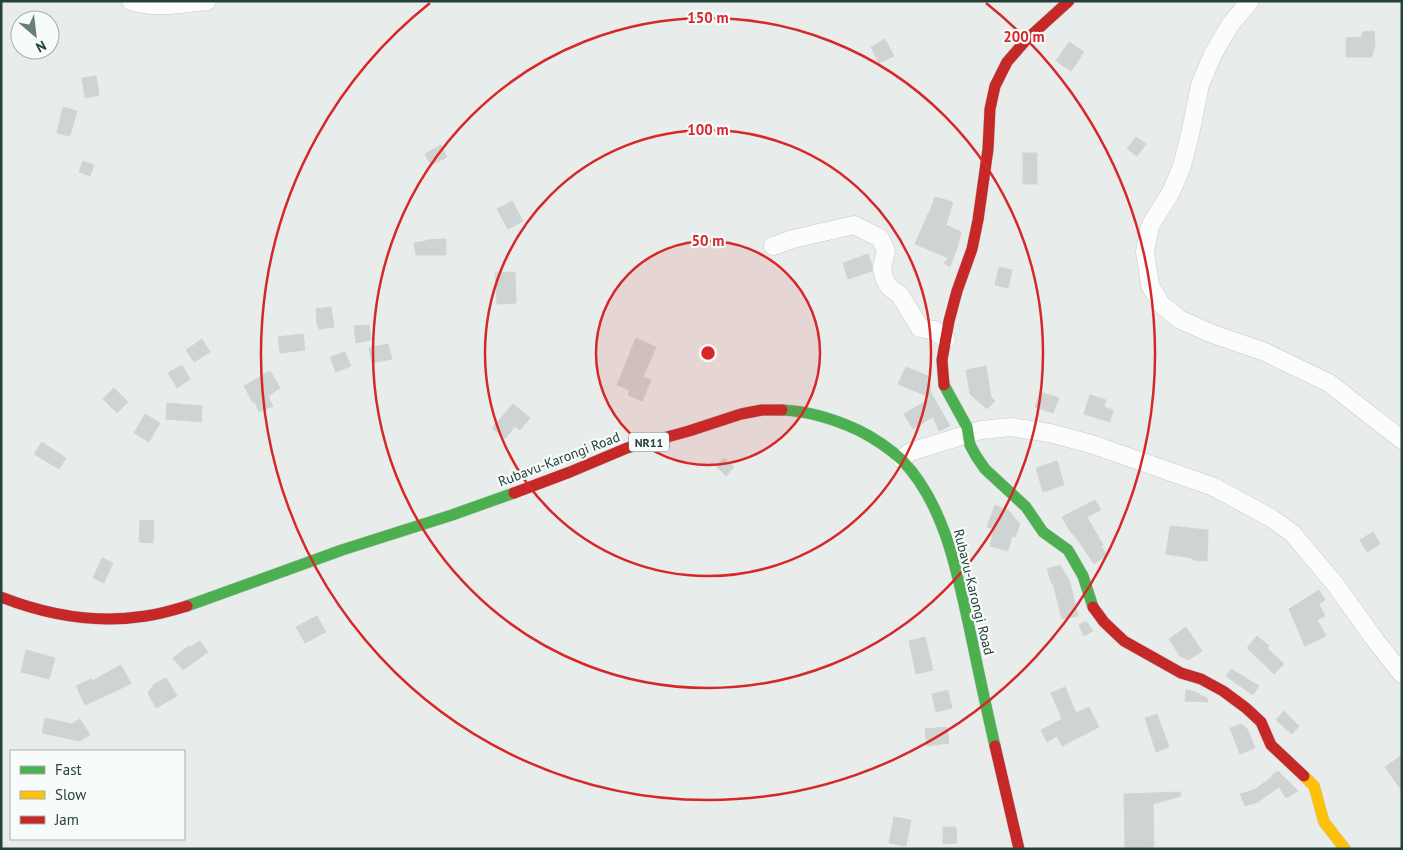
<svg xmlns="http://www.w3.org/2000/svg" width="1403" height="850" font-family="'PT Sans',sans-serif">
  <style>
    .building { fill: #cfd4d2; stroke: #d1d6d4 }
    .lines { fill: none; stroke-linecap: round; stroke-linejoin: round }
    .street-casing { stroke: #c5cac8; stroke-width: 19 }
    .fast-casing { stroke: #c3cbc8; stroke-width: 12 }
    .slow-casing { stroke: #c3cbc8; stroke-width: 12 }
    .jam-casing { stroke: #c3cbc8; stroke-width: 12 }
    .street { stroke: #fcfcfc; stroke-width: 18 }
    .fast { stroke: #4caf50; stroke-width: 11 }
    .slow { stroke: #ffc107; stroke-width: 11 }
    .jam { stroke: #c62828; stroke-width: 11 }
    .ring { fill: none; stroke: #d62828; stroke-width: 2.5 }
    .labels { text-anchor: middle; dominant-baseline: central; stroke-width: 4.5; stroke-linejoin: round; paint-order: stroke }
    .shield { fill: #f7fbf9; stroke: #637a73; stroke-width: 1 }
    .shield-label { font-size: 12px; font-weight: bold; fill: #24423a }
    .street-label { font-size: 14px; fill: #24423a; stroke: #f7fbf9 }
    .centre { fill: #d62828; stroke: #f7fbf9; stroke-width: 2.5 }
    .ring-label { font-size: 15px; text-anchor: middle; font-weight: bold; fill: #d62828; stroke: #f7fbf9; stroke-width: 4.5; stroke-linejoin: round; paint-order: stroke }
  </style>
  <rect width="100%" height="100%" fill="#e8edeb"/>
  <path class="building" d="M1374,31l1,13 -3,13h-26v-19l16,-1v-5z
    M885,39l9,17 -15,7 -8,-16z
    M1069,42l15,10 -13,19 -15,-10z
    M96,76l3,19 -14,3 -3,-20z
    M63,107l14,4 -7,25 -13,-3z
    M1136,137l10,7 -9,12 -10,-7z
    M441,145l6,12 -16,8 -6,-11z
    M1023,153h14v31h-14z
    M83,161l11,4 -4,11 -11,-4z
    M935,197l18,5 -7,23 15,7 -3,13 -8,22 -6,-4 4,-5 -33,-14 13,-30h1z
    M512,201l11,20 -15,8 -11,-20z
    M446,239v16h-30l-2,-12 12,-2v-1z
    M868,254l4,11v6l-24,8 -5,-16z
    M999,267l13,3 -4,18 -13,-3z
    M515,272l1,31 -19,1 -2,-31z
    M331,307l3,20 -15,2 -2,-5 -1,-15z
    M369,325l2,15 -15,3 -2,-17z
    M303,334l2,16 -25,3 -2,-16z
    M636,338l20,9 -13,30 8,3 -9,21 -14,-6 2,-5 -13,-5z
    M202,339l8,13 -16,10 -8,-12z
    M388,344l4,15 -20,4 -3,-15z
    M345,352l6,14 -15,6 -6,-15z
    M182,365l8,14 -13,9 -9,-15z
    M986,366l5,31 4,4 -8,8 -17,-15 -4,-24z
    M906,367l22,9 3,17 19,33 -11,5 -6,-14 -20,12 -9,-15 27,-16 -33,-14z
    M270,371l10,17 -12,8 5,10 -14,6 -4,-10 -2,1 -9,-17z
    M114,388l14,14 -11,11 -14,-14z
    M1040,392l19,6 -6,15 -18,-6z
    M1090,395l16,5 -2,7 9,3 -3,12 -26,-8z
    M167,403l35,3 -1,16 -35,-3z
    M513,404l17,14 -10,12 -5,-4 -10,13 -13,-11z
    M145,414l15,9 -11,19 -15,-9z
    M42,442l24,16 -7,11 -25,-15z
    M724,458l10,9 -8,9 -10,-10z
    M1057,461l7,24 -21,7 -7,-24z
    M1095,500l6,10 -14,7 16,28 -2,1 6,9 -13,9 -14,-21 -12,-15 -6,-11z
    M995,505l14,6 11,13 -5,13 -3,-1 -4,15 -18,-5 4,-17 -7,-2z
    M140,520l14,1 -1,22 -14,-1z
    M1170,526l38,4 -1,31 -14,-1v-2l-27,-4z
    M1373,532l7,12 -13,8 -7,-12z
    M102,558l11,5 -9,20 -11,-5z
    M1060,565l10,17 8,34 -16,3 -9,-36 -1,1 -5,-15z
    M1319,590l6,10 -6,4 6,12 -8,4 9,16 -21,10 -16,-37z
    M317,616l9,16 -21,11 -9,-16z
    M1086,621l7,10 -9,5 -5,-11z
    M1186,627l16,24 -14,9 -8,-4 -11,-17z
    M1257,636l12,10 -2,2 17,16 -10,10 -27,-26z
    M925,637l8,33 -17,4 -7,-33z
    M200,641l8,11 -25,18 -10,-12 16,-12 1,1z
    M26,650l29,8 -6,21 -28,-7z
    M121,665l10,18 -15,8 -31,14 -9,-19 15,-7 1,2z
    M1231,669l28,17 -6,9 -27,-19z
    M166,678l11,18 -21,12 -8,-15 6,-9z
    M1065,687l11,26 13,-6 10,20 -37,19 -5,-10 -10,6 -6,-12 21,-11 -11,-26z
    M948,690l4,18 -16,4 -4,-18z
    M1186,690l9,2 13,7v3l-23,-1z
    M1284,711l15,15 -7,8 -16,-14z
    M1157,714l12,33 -13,5 -11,-34z
    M45,718l27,6 8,-5 10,16 -11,6 -37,-8z
    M1242,724l6,6 7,18 -15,6 -10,-26z
    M947,727l2,16 -22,3 -2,-17z
    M1402,755v36l-17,-24z
    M1278,771l20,20 -12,7 -7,-11 -21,15 -13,4 -5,-12 14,-4 18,-13 -1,-1z
    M1180,792l1,4 -28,8 1,43 -29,1 -1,-54z
    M894,817l17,3 -5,26 -17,-3z
    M943,827h13l1,16 -14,1z"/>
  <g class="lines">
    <g class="street-casing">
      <path id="street" d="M131,1c23,8 52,3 76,0
        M1250,1l-20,24 -17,29 -13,31 -9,45 -9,36 -11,26 -21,34 -5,26 5,33 11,19 18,15 31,14 55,19 64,31 73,57
        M773,246l20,-7 61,-14 26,13 6,13 -4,16 2,11 5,9 11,8 20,33 14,2 12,9
        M902,459l8,-7 71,-22 30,-3 39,6 41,11 123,43 57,31 21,15 43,51 40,56 27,34"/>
    </g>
    <g class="fast-casing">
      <path id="fast" d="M944,385l23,42 3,18 6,11 9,13 41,38 17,25 25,18 15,26 10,31
        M782,410c26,1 52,9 76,20 16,8 31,18 44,30 43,45 55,112 68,171 8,38 16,76 25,115
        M187,606l155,-56 110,-35 62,-22"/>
    </g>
    <g class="slow-casing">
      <path id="slow" d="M1304,776l10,10 10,36 21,27"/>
    </g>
    <g class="jam-casing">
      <path id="jam" d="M944,385l-2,-25 7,-39 8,-30 15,-42 6,-29 10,-71 2,-40 5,-23 12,-24 20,-23 42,-38
        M514,493l56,-21 57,-24 62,-17 52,-17 21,-4h20
        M1,597c46,18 95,27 145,19 14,-2 28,-6 41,-10
        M1093,607l11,15 20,19 57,32 20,6 22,12 23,17 15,14 10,23 33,31
        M995,746l24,103"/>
    </g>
    <use href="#street" class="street"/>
    <use href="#fast" class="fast"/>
    <use href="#slow" class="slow"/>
    <use href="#jam" class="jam"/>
  </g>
  <circle cx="708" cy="353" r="112" fill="#d62828" fill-opacity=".12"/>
  <g class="ring">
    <circle cx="708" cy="353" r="112"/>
    <circle cx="708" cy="353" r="223"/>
    <circle cx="708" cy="353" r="335"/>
    <path d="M986 3A447 447 0 1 1 430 3"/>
  </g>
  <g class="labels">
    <rect class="shield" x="629" y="432.5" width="40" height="19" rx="4"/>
    <g class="shield-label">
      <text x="649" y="442">NR11</text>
    </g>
    <g class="street-label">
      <text transform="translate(559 459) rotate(-21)">Rubavu-Karongi Road</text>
      <text transform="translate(974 592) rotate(76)">Rubavu-Karongi Road</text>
    </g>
  </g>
  <circle cx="708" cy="353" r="8" class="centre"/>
  <g class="ring-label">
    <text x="708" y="23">150 m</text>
    <text x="1024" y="42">200 m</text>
    <text x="708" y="135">100 m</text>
    <text x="708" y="246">50 m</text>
  </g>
  <rect width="1403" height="850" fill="none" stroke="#24423a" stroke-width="5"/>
  <rect x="10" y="750" width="175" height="90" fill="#f7fbf9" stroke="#a3b1ad"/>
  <rect x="20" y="766" width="25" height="8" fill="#4caf50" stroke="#a3b1ad"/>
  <text x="55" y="775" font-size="15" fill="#24423a">Fast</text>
  <rect x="20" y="791" width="25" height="8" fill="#ffc107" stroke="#a3b1ad"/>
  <text x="55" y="800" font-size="15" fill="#24423a">Slow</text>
  <rect x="20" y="816" width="25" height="8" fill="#c62828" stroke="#a3b1ad"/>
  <text x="55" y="825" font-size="15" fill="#24423a">Jam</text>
  <g transform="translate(35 35) rotate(152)"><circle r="24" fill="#f7fbf9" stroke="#a3b1ad"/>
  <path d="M0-4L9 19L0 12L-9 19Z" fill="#697e78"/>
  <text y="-8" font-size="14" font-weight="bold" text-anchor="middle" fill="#24423a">N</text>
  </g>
</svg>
